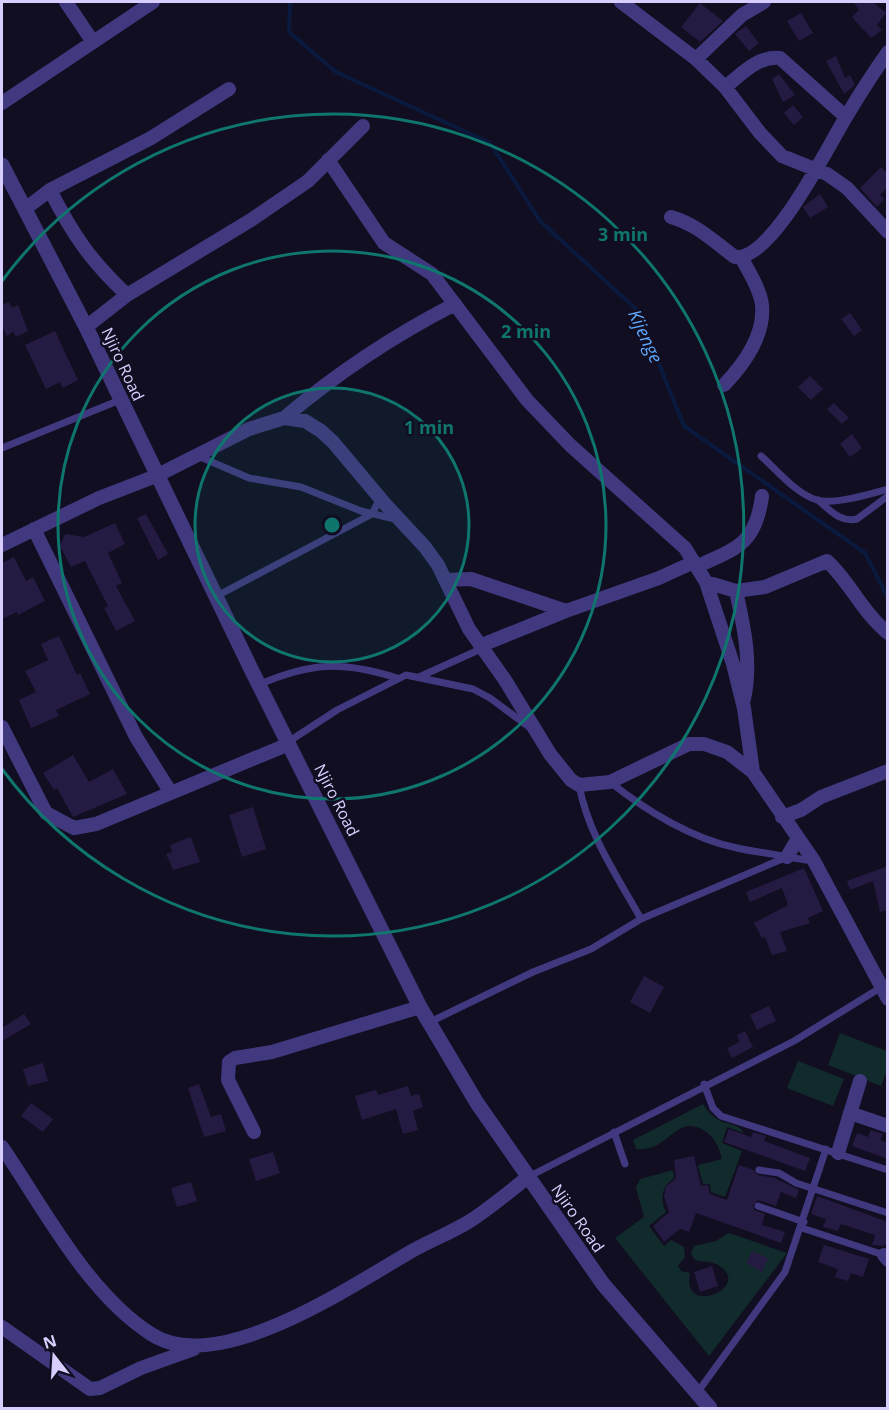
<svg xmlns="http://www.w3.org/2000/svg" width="889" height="1410" font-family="'Open Sans',sans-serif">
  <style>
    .green { fill: #112a2b }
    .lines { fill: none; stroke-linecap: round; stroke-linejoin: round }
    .stream { stroke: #0a193e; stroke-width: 4 }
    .building { fill: #251a42 }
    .service { stroke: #413980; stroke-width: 7 }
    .minor { stroke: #413980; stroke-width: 14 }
    .tertiary { stroke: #413980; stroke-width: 15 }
    .ring { fill: none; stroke: #0f766e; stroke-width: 3 }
    .labels { text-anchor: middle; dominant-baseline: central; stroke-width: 5; stroke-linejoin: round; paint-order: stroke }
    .street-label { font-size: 16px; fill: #d7cefe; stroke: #120e21 }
    .water-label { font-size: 18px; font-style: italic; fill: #5ea8fd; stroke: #120e21 }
    .centre { fill: #0f766e; stroke: #120e21; stroke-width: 3 }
    .ring-label { font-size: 18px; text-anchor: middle; font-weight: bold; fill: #0f766e; stroke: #120e21; stroke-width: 5; stroke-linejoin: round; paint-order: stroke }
  </style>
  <rect width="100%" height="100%" fill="#120e21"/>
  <path class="green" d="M840,1033l47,18v19l-6,16 -53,-21z
    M798,1061l46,18 -11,27 -46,-18z
    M703,1104c14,25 33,15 41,29l-17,-6 -5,16 20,8 -17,46 -14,-5 -1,-8h-7l-5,-19 24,-6c-3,-12 -7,-21 -17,-28 -30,-19 -36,22 -69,18l-3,-9z
    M673,1170l1,8c-12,9 -15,20 -8,34l-17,14 15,20 7,-6 13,7 1,10 -7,9 3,5 9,2c-10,45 65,14 28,-8 -8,-5 -16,-2 -23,-5l-4,-6 3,-8 22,-5 13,-8 58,20 -78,103 -94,-118 29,-21 -8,-29 4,-9z"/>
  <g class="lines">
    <path class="stream" d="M290,2l-1,30 47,40 154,71 50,78 97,89 47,116 181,127 23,45"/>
  </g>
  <path class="building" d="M853,2h20l13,11 -9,12 5,5 -11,8 -19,-21 7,-7z
    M700,3l23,18 -23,21 -19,-15z
    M801,13l12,20 -14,8 -12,-20z
    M746,26l13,17 -10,8 -14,-17z
    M836,56l9,22 5,-3 5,10 -11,9 -18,-33z
    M779,74l16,21 -12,7 -11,-23z
    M793,105l10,12 -9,8 -10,-12z
    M881,167l7,7v13l-8,8 4,4 -7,8 -17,-19z
    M820,194l8,13 -18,11 -7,-11z
    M9,302l3,6 6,-3 10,26 -12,6 -3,-5 -6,4 -5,-10v-21z
    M850,313l12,17 -8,6 -13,-17z
    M55,331l23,49 -15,8 -3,-6 -14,7 -21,-44z
    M810,376l13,13 -12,11 -13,-13z
    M834,403l15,15 -7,6 -15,-15z
    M852,434l10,14 -12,9 -10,-13z
    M146,514l22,40 -10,6 -21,-42z
    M115,523l10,21 -17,9 14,30 -6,3 19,35 -19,10 -12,-23 4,-2 -23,-45 -14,6 -11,-21 5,-12 19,3z
    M14,557l12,24 7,-4 12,24 -27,14 -1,-3 -15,7v-56z
    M59,636l18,39 3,-2 10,21 -34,16 3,6 -28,12 -12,-28 17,-8 -11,-21 23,-11 -7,-16z
    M73,755l16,27 24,-13 14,25 -54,23 -16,-29 -3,2 -11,-17z
    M253,807l13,42 -24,8 -13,-42z
    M191,837l9,25 -27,8 -7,-16 6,-2 -2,-7z
    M888,866v44l-8,2 -7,-31 -23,9 -3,-9z
    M804,868l19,43 -15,7 2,5 -30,9 7,19 -15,4 -7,-18 -3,1 -8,-15 34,-18 -6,-17 -32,14 -4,-10z
    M644,976l20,11 -14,26 -20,-11z
    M769,1006l7,15 -19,9 -7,-15z
    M24,1014l7,10 -29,17v-13z
    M745,1031l8,16 -21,11 -5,-10 13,-6 -3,-7z
    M43,1063l5,18 -20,5 -5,-17z
    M199,1084l12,33 10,-3 5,17 -22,6 -16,-49z
    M408,1086l3,10 8,-2 4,13 -10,4 5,19 -15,4 -7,-25 -34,11 -7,-24 21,-6 2,5z
    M31,1103l22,16 -10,13 -22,-16z
    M729,1129l22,8 2,-5 13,4 -2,5 46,17 -5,13 -81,-29z
    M871,1130l12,4 -3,6 8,3v16l-36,-13 5,-13 11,4z
    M273,1152l7,21 -24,8 -7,-22z
    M694,1156l7,30 7,-1 2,9 17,6 12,-35 14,5 5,5 17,3 24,12 -3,8 -15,-6 -5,14 -18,-6 -5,5 1,5 11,4 -3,11 23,7 -4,11 -85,-30 -7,19 -9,-3 -16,13 -11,-16 16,-14 -5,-16 2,-9 10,-9 -2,-18z
    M191,1182l6,19 -20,6 -6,-19z
    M817,1196l71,26v18l-4,6 -12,-1 3,-10 -34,-11 -3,7 -15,-4 3,-8 -15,-5z
    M824,1245l45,14 -6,18 -12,-4 -3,8 -13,-4 3,-8 -20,-7z
    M752,1251l16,7 -6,14 -15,-9z
    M712,1266l6,20 -18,6 -6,-20z"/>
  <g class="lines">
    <path class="service" d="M2,448l118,-48
      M198,456l51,22 52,9 60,24 34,8
      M761,456c16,14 35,38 56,44 17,5 53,-6 71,-11
      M818,500c12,10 22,23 39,19l31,-23
      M215,597l157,-83 8,-16
      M419,677l64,-29
      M258,685c53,-23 84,-24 139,-7
      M288,742l49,-32 69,-35 67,14 17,9 39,29
      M610,782c35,28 82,57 127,66 17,4 33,5 50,9
      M579,785c9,49 38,91 62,134
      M430,1022l103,-50 58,-23 50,-30 134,-57 12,-5 26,4
      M704,1084l9,24 8,8 167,54
      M614,1132l11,32
      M759,1170l20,3 17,10 92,30
      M528,1177l266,-136 86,-53
      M758,1206l46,16
      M802,1228l82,27
      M697,1393l88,-121 41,-123"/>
    <path class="minor" d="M66,2l27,40
      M621,2l75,57 29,28 35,46 22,23 45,18 20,14 41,44
      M696,59l46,-44 22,-13
      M725,87c17,-13 32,-31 55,-29l66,59
      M2,103l151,-101
      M328,160l56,83 48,31 95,126 43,45 115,103 21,34 27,82 11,44 9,64
      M50,190c23,45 40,70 77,105
      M25,209l25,-19 101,-52 78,-49
      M671,217c27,8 42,24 64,40 37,4 93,-111 111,-140 13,-22 27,-44 42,-65
      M86,327l41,-32 124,-75 57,-39 55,-55
      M724,385c20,-21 41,-49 38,-80 -2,-16 -13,-33 -21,-48
      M284,418c53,-45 109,-82 171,-114
      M34,529l102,208 35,56
      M2,545l97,-47 57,-22 93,-47 35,-11 21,3 16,10 12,11 52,62 40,43 13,18 31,64 36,51 45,74 21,26 8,5 31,-3 79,-38h15l23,8 26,20 61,89 74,138
      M698,566c40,-18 58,-23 64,-70
      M445,580l26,-1 95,32
      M706,582l30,9 29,-4 62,-26c23,21 35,51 61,72
      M736,591c8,36 16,72 8,108
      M482,645l84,-34 93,-33 35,-16
      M2,727l44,86 28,15 22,-4 193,-80
      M782,817l19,-7 20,-13 67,-26
      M787,857l11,-19
      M850,1113l38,13
      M254,1132l-26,-52 1,-18 6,-4 37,-6 148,-45
      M2,1147c42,61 85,146 149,187 66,43 197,-46 254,-79 21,-13 44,-21 65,-34 20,-13 39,-29 58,-44
      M838,1153l22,-72
      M884,1255l4,5
      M2,1327l88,62 10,-1 41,-20 53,-19"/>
    <path class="tertiary" d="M2,165l84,162 165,342 169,338 57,96 126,181 107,124"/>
  </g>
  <circle cx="332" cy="525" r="137" fill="#0f766e" fill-opacity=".12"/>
  <g class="ring">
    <circle cx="332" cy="525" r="137"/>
    <circle cx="332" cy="525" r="274"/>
    <path d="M2 281A411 411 0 1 1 2 769"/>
  </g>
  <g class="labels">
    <g class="street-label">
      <text transform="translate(123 364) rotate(65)">Njiro Road</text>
      <text transform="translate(337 800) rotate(63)">Njiro Road</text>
      <text transform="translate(578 1218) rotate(55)">Njiro Road</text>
    </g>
    <g class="water-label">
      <text transform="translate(646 336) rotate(65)">Kijenge</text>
    </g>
  </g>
  <circle cx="332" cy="525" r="9" class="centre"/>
  <g class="ring-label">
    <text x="623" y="241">3 min</text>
    <text x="526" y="338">2 min</text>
    <text x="429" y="434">1 min</text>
  </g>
  <rect width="889" height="1410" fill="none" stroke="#d7cefe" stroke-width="6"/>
  <g transform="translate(54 1356) rotate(343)" stroke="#120e21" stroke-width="4.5" paint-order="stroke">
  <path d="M0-4.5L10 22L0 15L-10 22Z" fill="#d7cefe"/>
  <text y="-9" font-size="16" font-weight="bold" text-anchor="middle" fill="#d7cefe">N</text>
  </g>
</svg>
